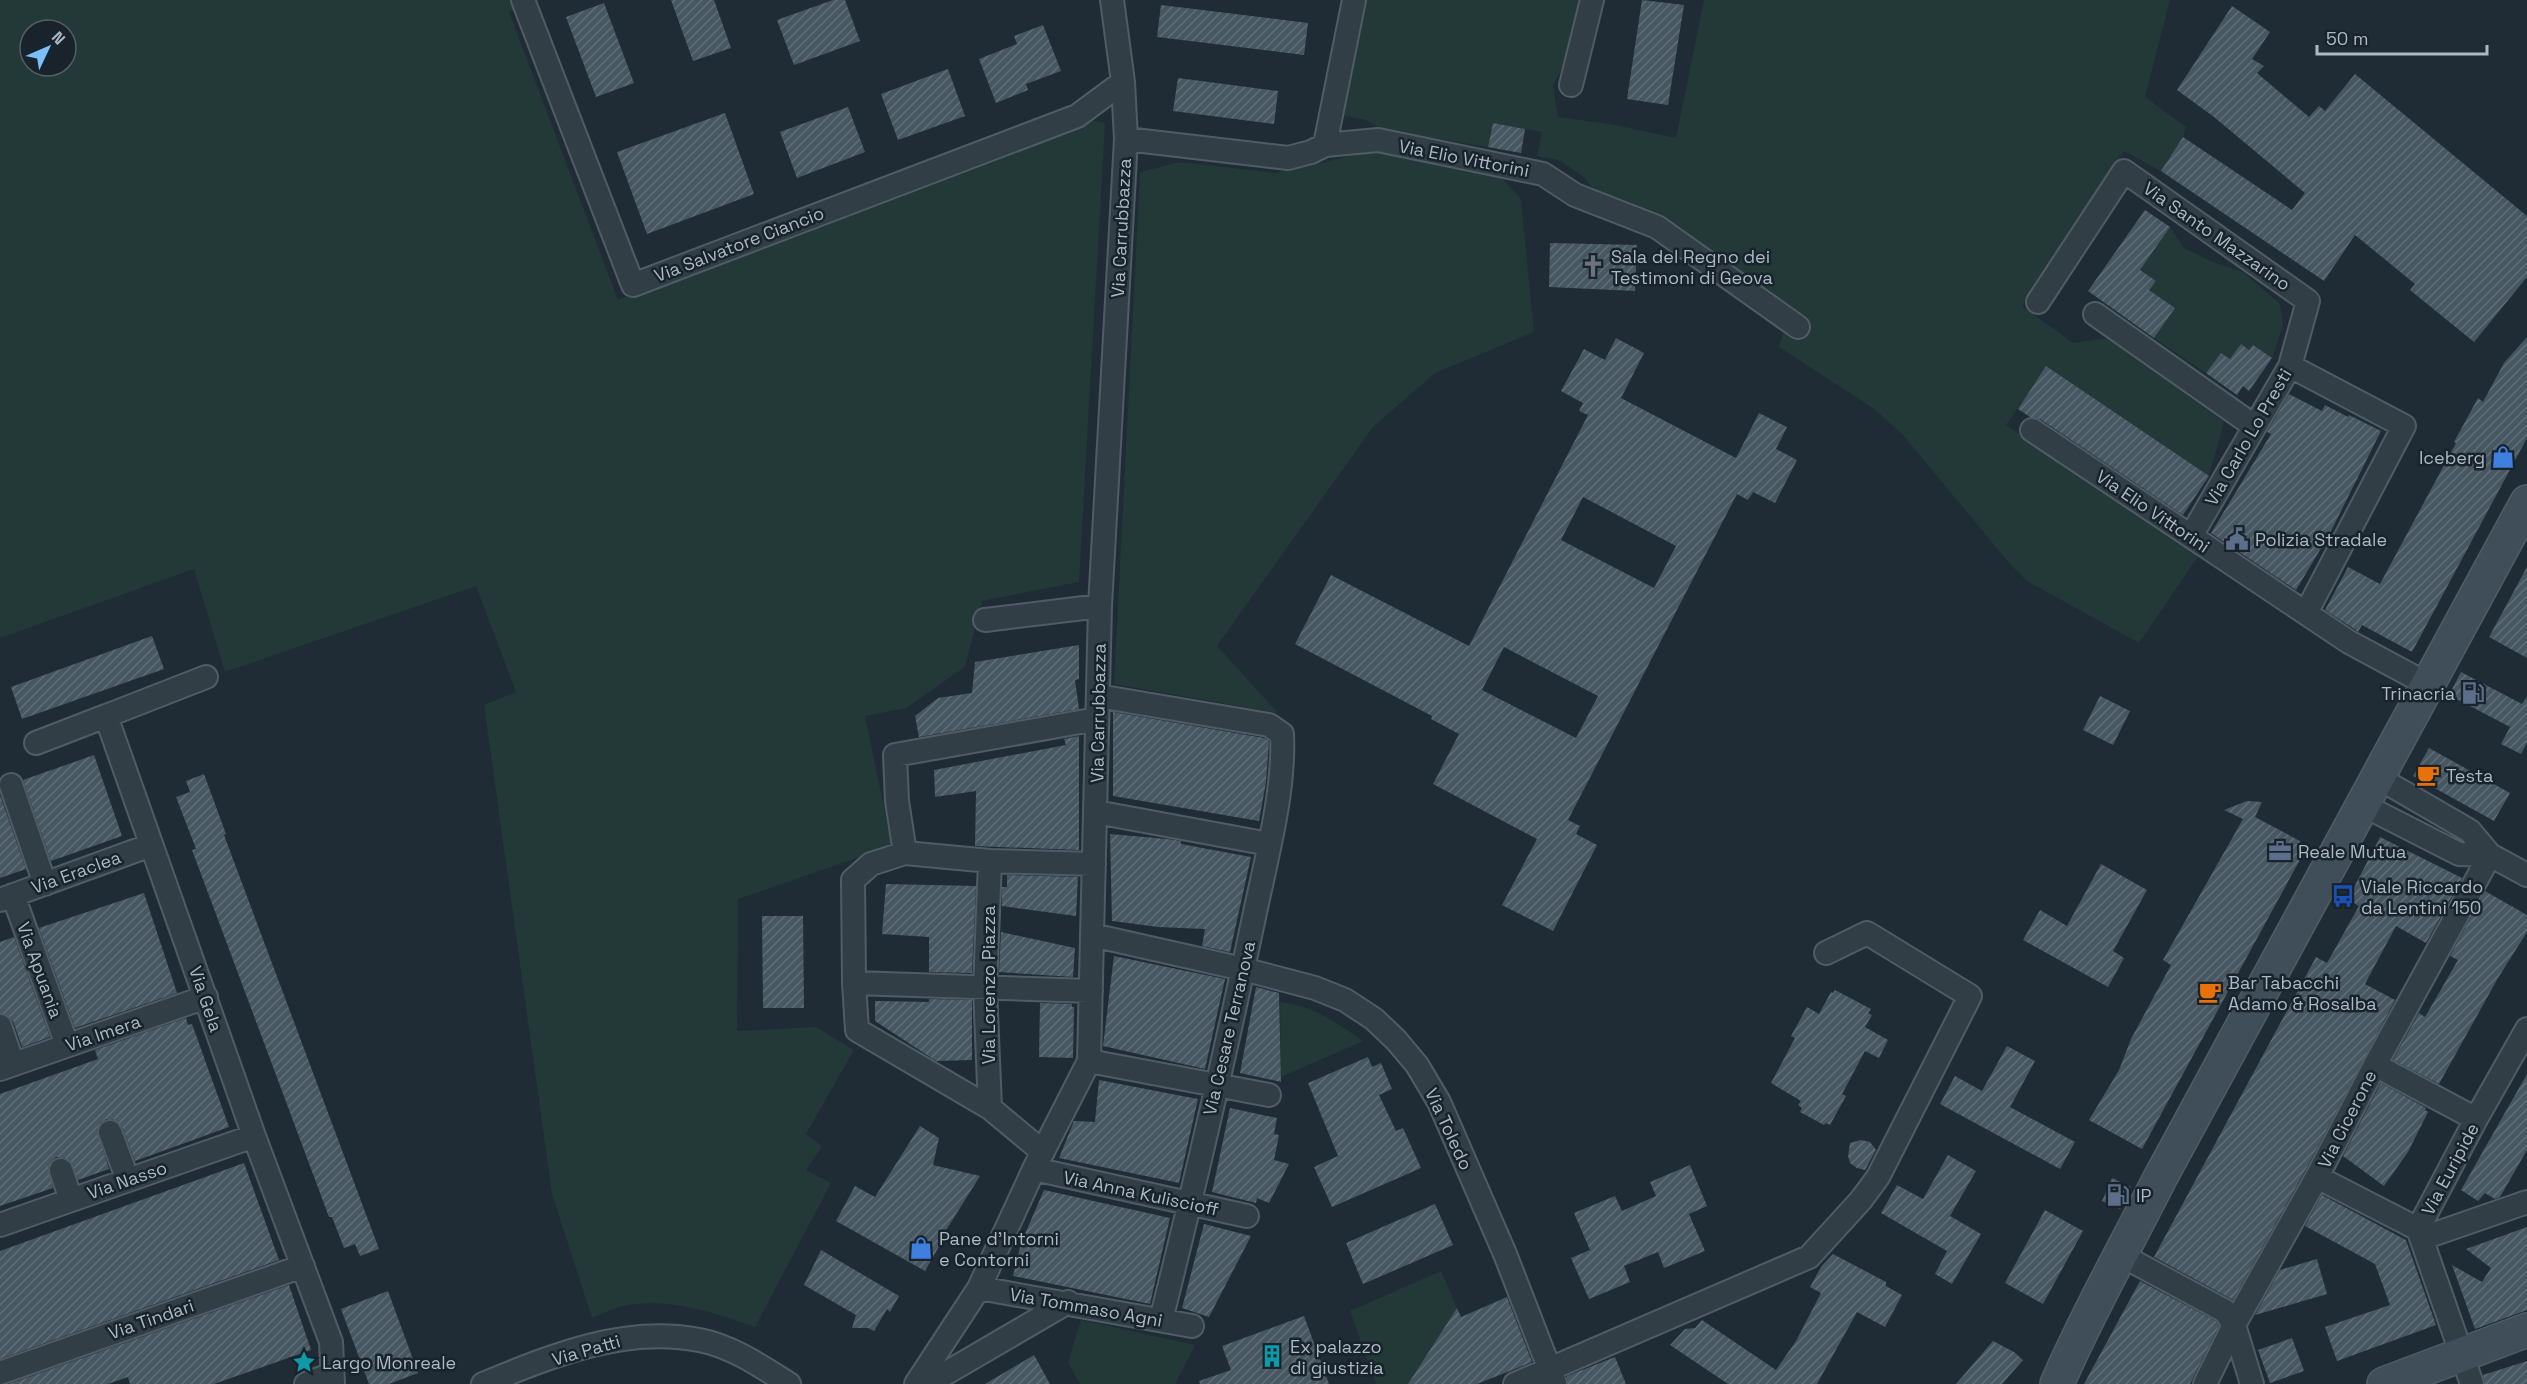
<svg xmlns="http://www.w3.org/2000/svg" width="2527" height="1384" font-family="'Space Grotesk',sans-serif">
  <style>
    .green { fill: #223937; fill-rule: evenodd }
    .building { fill: url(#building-hatch); fill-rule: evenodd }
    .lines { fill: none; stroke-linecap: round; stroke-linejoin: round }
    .street-casing { stroke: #505c65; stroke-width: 26 }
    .secondary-casing { stroke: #505c65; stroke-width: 36 }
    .street { stroke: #323e46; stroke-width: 22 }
    .secondary { stroke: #404e59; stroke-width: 33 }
    .labels { text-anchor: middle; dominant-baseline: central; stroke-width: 5; stroke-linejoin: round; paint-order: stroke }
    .street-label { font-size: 18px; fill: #acb9c4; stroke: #18232b }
    .poi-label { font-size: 18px; fill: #acb9c4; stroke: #18232b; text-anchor: start }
  </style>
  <defs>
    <pattern id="building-hatch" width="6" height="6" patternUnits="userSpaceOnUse" patternTransform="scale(1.5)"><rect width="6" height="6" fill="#475762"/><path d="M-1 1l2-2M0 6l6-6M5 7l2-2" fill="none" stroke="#5f6d77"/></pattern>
  </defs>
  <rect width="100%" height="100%" fill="#1f2c36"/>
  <path class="green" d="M0,0h539l-30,12 109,288 467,-181 20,4 -26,459 -97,19 -17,66 -59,41 -41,8 27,130 -154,53 -1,132 79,-4 38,23 -48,84 16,12 -16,24 25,13 -76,144c-43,-15 -86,-30 -132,-21 -10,2 -21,8 -31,12l-40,-124 -68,-489 32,-13 -40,-106 -251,86 -31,-103 -194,69zM30,30h36v36h-36z
    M1363,0h216l-16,66 -10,19 5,32 57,8 61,13 28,-138h466l-25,97 41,30 -3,10 -22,34 -37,-20 -102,155 51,37 35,-5 116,84 -15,54 -162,-109 -41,58 193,130 -60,88 -112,-62 -17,-17 -108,-130 -29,-26 -94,-61 6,-21 17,15 8,-17 -149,-102 -63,-25 -13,-19 -26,-18 -22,-4 5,-24 -49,-9 -5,24 -103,-16 -19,-11 -25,-5z
    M1376,150l89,15 37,13 19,21 13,133 -99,41 -62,54 -156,219 61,67 -164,-29 26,-512 40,-10 96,11z
    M2170,227l14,21 31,15 28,9 37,32 3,21 -11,33 -19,-13 -4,5 -8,-6 -11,15 -9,-6 -15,20 -52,-35 21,-30 -26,-18 7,-9 -16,-11z
    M1280,1002c33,4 56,20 83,39l-82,36z
    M1441,1271l16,37 -49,76h-32l-26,-73z
    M1081,1320l114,25 -20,39h-95l-12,-21z"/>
  <path class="building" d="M671,0h43l17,48 -38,13z
    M833,0h12l15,41 -66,24 -17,-45z
    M1642,0l42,5 -16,100 -41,-6z
    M604,3l30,80 -38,14 -30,-80z
    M1161,5l147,18 -4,32 -147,-18z
    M2232,6l38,26 -18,27 12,7 -7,7 52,44 10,-11 6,5 30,-37 172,142v61l-53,65 -64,-52 5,-6 -60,-49 -31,46 -163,-110 22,-34 109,73 13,-17 -91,-76 -37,-27z
    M1043,25l18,46 -35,13 2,6 -32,13 -17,-44 38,-15 -3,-8z
    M948,69l17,47 -67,24 -17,-46z
    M1178,78l100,13 -4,33 -101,-13z
    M848,107l17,45 -68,26 -17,-46z
    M725,113l29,81 -107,40 -30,-82z
    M1493,123l32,6 -4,24 -33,-6z
    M2145,210l25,17 -30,43 16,11 -7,9 26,18 -21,30 -66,-47z
    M1550,243l87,2 -2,46 -86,-4z
    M2527,337v101l-115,214 -50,-27 -4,7 -2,-2 -31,-20 23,-43 32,17 76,-141 -2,-1 24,-44 5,4 21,-39z
    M1616,338l28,15 -23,45 115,60 23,-45 28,14 -11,22 21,11 -22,43 -22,-11 -5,8 -11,-6 -169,326 12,6 -4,8 21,11 -44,86 -51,-26 35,-66 -104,-55 26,-50 -28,-15 1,-3 -137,-72 36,-69 138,71 119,-231 -9,-4 4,-8 -22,-12 23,-42 21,11zM1583,497l93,49 -22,42 -93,-48zM1504,647l94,49 -22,42 -94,-48z
    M2241,344l8,6 4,-5 19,13 -23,33 -6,-5 -6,9 -31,-22 15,-20 9,6z
    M2046,366l163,110 -26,39 -143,-96 -10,-2 -12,-8z
    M2289,394l33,17 3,-6 23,12 1,-2 32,16 -52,104 -33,55 -85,-57 60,-99 -4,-2z
    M2527,567v91l-38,-21z
    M152,636l12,33 -142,50 -11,-32z
    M1079,645v34l-4,1 4,29 -160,28 -4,-21 23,-18 34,-5 3,-31z
    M2461,672l61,32 5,-8v47l-6,11 -20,-10 9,-17 -61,-32z
    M2100,696l30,15 -17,34 -30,-15z
    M1113,712l151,26 5,3 -3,41 -7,39 -146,-25z
    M1079,736v114l-104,-4 1,-55 -41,6 -1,-27 132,-25 -2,-6z
    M2429,748l81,45 -16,28 -81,-45z
    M94,755l28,81 -71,25 -28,-81z
    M204,774l22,60 -2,1 155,414 -19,7 -5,-12 -11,4 -12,-31h-3l-137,-367 4,-1 -20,-52 14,-5 -4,-11z
    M0,795l26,74 -26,9z
    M2247,801l15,1 -7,15 45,24 2,15 -160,293 -53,-29 30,-50 12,-31 40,-74 -8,-5 80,-141 -19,-9z
    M1110,834l57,5 14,2v3l70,13 -21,95 -28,-6 3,-17 -47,-2 -46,-6z
    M2380,837l82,41 -36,65 -30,-17 -31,58 30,16 -90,171 -72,129 -79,-43 162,-300 11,6 32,-57 -11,-7z
    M2101,864l46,26 -34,61 11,7 -16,29 -85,-47 17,-30 27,16z
    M1007,875l71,2 -2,39 -74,-10v-19h5z
    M886,884l90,2 -4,87 -43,-1v-35l-47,-3z
    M2485,891l42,24v17l-29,46 -59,106 -46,-24 26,-47 6,4 33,-57 -8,-4z
    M144,893l33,100 -102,35 -36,-100z
    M762,916h41l1,92h-41z
    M1001,932l74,16 -2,29 -74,-5z
    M14,937l36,100 -28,10 -9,-26 -5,-5 -8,-3v-71z
    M1114,956l111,23 -20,90 -102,-23z
    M1256,987l23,6 2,89 -41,-9z
    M1835,990l36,19 -3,4 4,2 -7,12 23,13 -9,18 -14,-7 -23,43 4,2 -16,29 -4,-2 -2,2 -24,-13 2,-4 -4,-3 3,-4 -30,-18 24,-45 -4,-2 16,-29 12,7 12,-22 2,1z
    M929,999l43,1v60l-36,1 -61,-40v-20l54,1z
    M1040,1003l32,1v3h2l-1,51 -34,-1z
    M186,1018l2,7 4,-1 37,103 -94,34 -13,-34 -9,-8h-7l-6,4 -3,7 12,39 -31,11 -8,-20 -7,-3h-7l-5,5 -3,6 5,20 -53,18v-112l98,-35 -3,-9z
    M2007,1046l28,15 -25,46 65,35 -15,27 -120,-65 15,-28 27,15z
    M1368,1057l4,10 9,-4 11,26 -13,6 17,36 7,-3 18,40 -89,39 -18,-40 24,-11 -30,-73z
    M2527,1074v76l-27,47 -5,2 -10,-6 -7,8 -17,-11z
    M1099,1080l99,19 -19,84 -120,-25 15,-37 21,1z
    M2381,1083l45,25 -1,2 3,2 -20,40 -24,34 -41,-30z
    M1230,1108l47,10 -3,16 5,1 -5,25 15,4 -20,39 -12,-5 -1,5 -44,-11z
    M920,1126l19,12 -6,27 47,11 -37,59 2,1 -20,35 -89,-50 19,-35 20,11z
    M1861,1140l9,2 6,8 -11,20 -8,-2 -7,-5 -2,-7 2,-13z
    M1948,1155l28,16 -26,45 31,18 -29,50 -17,-10 12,-23 -66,-38 16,-28 26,14z
    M244,1163l35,97 -279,99v-108z
    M1690,1165l17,41 -18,8 16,37 -41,17 -6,-16 -34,14 6,16 -41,17 -18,-41 19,-8 -16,-37 41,-17 7,15 34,-15 -6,-14z
    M2112,1178l19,9 -11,22 -18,-8z
    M1044,1190l126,28 -20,86 -137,-28 8,-33z
    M2322,1195l84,45 30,85 -99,36 -12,-34 65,-22 -15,-41 -70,-38z
    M1435,1204l18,41 -90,39 -17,-41z
    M2045,1210l38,21 -40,73 -38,-21z
    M1204,1224l47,12 -42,81 -27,-9z
    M2527,1227v83l-52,19 -23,-64 30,17 9,-14 -25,-19z
    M821,1250l78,46 -9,16 -3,-3 -13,22 -6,-3h-16l4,-13 -52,-30z
    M1833,1254l53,28v4l16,9 -17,32 -28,-15 -40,72h-89l-58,-39 15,-16 10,-1 7,-8 74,50 20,-29 25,-48 -11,-6 11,-20z
    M2317,1259l10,35 -72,21 25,-45z
    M2140,1281l76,40 3,5 -29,58h-106z
    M289,1285l22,65 -97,34h-84l-2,-7 -20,7h-99z
    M388,1291l30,82 -29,11h-20l-28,-75z
    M1507,1297l25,65 -55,22h-69l49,-76 4,9z
    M1304,1316l25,68h-129l-1,-3 32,-11 -9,-24z
    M2292,1338l12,33 -34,12 -12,-33z
    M1993,1341l21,11 9,8 -21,24h-46z
    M1034,1355l16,29h-65z
    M1615,1357l11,27h-58l-1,-8z
    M2527,1361v23h-42l-2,-9z"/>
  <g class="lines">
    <g class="street-casing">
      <path id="street" d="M523,0l110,285 444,-169 46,-34
        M1571,85l21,-85
        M1126,139l162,19 23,-6 14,-7 53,-5 165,34 32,21 82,32 141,100
        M1325,145l29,-145
        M2038,302l86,-131 184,130 -18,65 -99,170
        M2095,314l159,112
        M2290,366l114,60 -98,187
        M2032,430l317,212 78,42
        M985,620l115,-14
        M206,677l-100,39 148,420 77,206 2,42
        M1098,696l171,29 13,9c3,59 -17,129 -29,188 -28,133 -59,266 -92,398
        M36,743l70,-27
        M2377,777l93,54 20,24 37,20
        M11,785l34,99
        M2361,804l98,50 31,1
        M1096,812l173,32
        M905,853l-8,-52 -2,-46 202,-36
        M13,895l54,150
        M0,900l151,-55
        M1092,935l151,34 72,19 30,12 29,19 22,21 21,25 22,37 66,152 50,129
        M854,983l237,8
        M0,1026l13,38
        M1089,1061l180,34
        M2375,1065l101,54
        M0,1069l206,-72
        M990,1108l-5,-120 5,-127
        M110,1132l18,48
        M1043,1152l-53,-44 -133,-78 -3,-47 -1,-103 18,-16 34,-11 85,8 104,3
        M1034,1169l213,47
        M61,1170l10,30
        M2317,1177l101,52
        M0,1225l254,-89
        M2423,1238l104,-36
        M2121,1255l104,56 9,14 18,59
        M979,1288l213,38
        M0,1373l303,-107
        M306,1384l26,-10
        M483,1384c68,-28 142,-59 216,-44 33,6 63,27 90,44
        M916,1384l63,-96 55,-119 55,-108 11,-455 26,-467 -3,-57 -11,-82
        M918,1384l18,-5 132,-77
        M1515,1384l294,-127 52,-57 17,-23 92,-181 -103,-63 -41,20
        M2205,1384l29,-59 83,-148 58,-112 115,-210
        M2472,1384l-54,-155 58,-110 51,-90"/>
    </g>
    <g class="secondary-casing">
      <path id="secondary" d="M2057,1384c30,-70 68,-136 102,-204l368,-678
        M2384,1384l143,-54"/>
    </g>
    <use href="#street" class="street"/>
    <use href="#secondary" class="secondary"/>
  </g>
  <defs>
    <g id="church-bare" transform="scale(1.8)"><path d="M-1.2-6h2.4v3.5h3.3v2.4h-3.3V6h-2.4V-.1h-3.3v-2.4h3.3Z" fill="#6b7280" stroke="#18232b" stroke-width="2.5" paint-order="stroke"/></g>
    <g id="shop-bare" transform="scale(1.8)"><path d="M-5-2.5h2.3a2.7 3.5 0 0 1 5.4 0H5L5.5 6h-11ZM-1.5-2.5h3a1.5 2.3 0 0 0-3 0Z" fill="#3f7fe0" stroke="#18232b" stroke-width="2.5" paint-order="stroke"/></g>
    <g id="civic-bare" transform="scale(1.8)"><path d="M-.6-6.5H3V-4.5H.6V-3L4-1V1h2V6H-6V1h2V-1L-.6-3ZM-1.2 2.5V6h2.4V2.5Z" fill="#5c6f8a" stroke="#18232b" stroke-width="2.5" paint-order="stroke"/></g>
    <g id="fuel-bare" transform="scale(1.8)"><path d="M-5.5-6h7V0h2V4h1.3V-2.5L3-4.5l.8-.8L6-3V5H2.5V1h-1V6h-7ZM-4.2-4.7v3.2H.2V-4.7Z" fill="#5c6f8a" stroke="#18232b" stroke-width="2.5" paint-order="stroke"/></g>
    <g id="cafe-bare" transform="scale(1.8)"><path d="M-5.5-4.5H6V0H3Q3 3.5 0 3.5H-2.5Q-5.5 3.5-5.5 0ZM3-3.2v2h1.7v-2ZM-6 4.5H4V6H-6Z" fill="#e8710a" stroke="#18232b" stroke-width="2.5" paint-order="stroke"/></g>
    <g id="office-bare" transform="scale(1.8)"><path d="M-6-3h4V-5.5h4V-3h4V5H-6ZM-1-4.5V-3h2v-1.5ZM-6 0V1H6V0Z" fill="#5c6f8a" stroke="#18232b" stroke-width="2.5" paint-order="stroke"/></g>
    <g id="bus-bare" transform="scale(1.8)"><path d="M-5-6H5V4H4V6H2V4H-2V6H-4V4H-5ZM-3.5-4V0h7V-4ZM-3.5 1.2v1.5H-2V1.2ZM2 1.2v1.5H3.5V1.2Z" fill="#1a4fb4" stroke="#18232b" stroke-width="2.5" paint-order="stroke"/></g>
    <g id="building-bare" transform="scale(1.8)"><path d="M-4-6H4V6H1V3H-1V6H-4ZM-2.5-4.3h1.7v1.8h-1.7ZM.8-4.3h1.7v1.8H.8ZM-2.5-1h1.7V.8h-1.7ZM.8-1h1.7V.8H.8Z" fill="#0f9aa8" stroke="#18232b" stroke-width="2.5" paint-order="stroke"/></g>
    <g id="sight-bare" transform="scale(1.8)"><path d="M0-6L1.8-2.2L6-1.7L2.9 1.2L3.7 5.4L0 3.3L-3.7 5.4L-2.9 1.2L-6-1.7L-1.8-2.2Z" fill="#0f9aa8" stroke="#18232b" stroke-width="2.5" paint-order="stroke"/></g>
  </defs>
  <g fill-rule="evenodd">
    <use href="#church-bare" x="1593" y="266"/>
    <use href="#shop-bare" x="2503" y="457"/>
    <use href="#civic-bare" x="2237" y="539"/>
    <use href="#fuel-bare" x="2473" y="693"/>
    <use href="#cafe-bare" x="2428" y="775"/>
    <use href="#office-bare" x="2280" y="851"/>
    <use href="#bus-bare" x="2343" y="896"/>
    <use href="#cafe-bare" x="2210" y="992"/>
    <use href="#fuel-bare" x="2118" y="1195"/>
    <use href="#shop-bare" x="921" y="1248"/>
    <use href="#building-bare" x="1272" y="1356"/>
    <use href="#sight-bare" x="304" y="1362"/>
  </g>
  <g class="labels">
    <g class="street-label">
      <text transform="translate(1464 158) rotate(11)">Via Elio Vittorini</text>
      <text transform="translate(1121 228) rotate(-87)">Via Carrubbazza</text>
      <text transform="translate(2217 236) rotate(35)">Via Santo Mazzarino</text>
      <text transform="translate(739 244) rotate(-21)">Via Salvatore Ciancio</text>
      <text transform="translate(2248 437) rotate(-60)">Via Carlo Lo Presti</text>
      <text transform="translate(2153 511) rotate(34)">Via Elio Vittorini</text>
      <text transform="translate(1098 713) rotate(-89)">Via Carrubbazza</text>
      <text transform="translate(76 872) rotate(-20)">Via Eraclea</text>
      <text transform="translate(40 970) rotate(70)">Via Apuania</text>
      <text transform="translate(988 985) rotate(-90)">Via Lorenzo Piazza</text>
      <text transform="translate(206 999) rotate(71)">Via Gela</text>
      <text transform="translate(1229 1028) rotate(-77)">Via Cesare Terranova</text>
      <text transform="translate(103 1033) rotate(-19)">Via Imera</text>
      <text transform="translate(2347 1119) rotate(-63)">Via Cicerone</text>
      <text transform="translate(1449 1129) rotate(65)">Via Toledo</text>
      <text transform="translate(2450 1169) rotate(-62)">Via Euripide</text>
      <text transform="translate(127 1180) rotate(-19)">Via Nasso</text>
      <text transform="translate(1141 1193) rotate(12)">Via Anna Kuliscioff</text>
      <text transform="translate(1086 1307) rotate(10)">Via Tommaso Agni</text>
      <text transform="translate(151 1319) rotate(-19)">Via Tindari</text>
      <text transform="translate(586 1350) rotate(-16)">Via Patti</text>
    </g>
    <g class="poi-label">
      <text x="1611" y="256">Sala del Regno dei<tspan x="1611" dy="21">Testimoni di Geova</tspan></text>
      <text x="2485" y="457" text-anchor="end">Iceberg</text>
      <text x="2255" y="539">Polizia Stradale</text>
      <text x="2455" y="693" text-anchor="end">Trinacria</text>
      <text x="2446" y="775">Testa</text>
      <text x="2298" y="851">Reale Mutua</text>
      <text x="2361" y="886">Viale Riccardo<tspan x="2361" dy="21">da Lentini 150</tspan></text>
      <text x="2228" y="982">Bar Tabacchi<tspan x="2228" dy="21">Adamo &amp; Rosalba</tspan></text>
      <text x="2136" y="1195">IP</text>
      <text x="939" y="1238">Pane d'Intorni<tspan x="939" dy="21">e Contorni</tspan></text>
      <text x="1290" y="1346">Ex palazzo<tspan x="1290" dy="21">di giustizia</tspan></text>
      <text x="322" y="1362">Largo Monreale</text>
    </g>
  </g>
  <g transform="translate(48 48) rotate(46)"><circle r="28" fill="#18232b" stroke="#535f68" stroke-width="1.5"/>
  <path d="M0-4.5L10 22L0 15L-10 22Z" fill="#7bc0f9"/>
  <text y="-9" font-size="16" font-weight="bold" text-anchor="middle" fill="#acb9c4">N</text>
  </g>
  <path d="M2317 45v9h170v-9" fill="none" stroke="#acb9c4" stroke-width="3"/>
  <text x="2326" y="45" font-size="18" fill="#acb9c4" stroke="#18232b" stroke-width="4.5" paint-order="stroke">50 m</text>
</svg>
